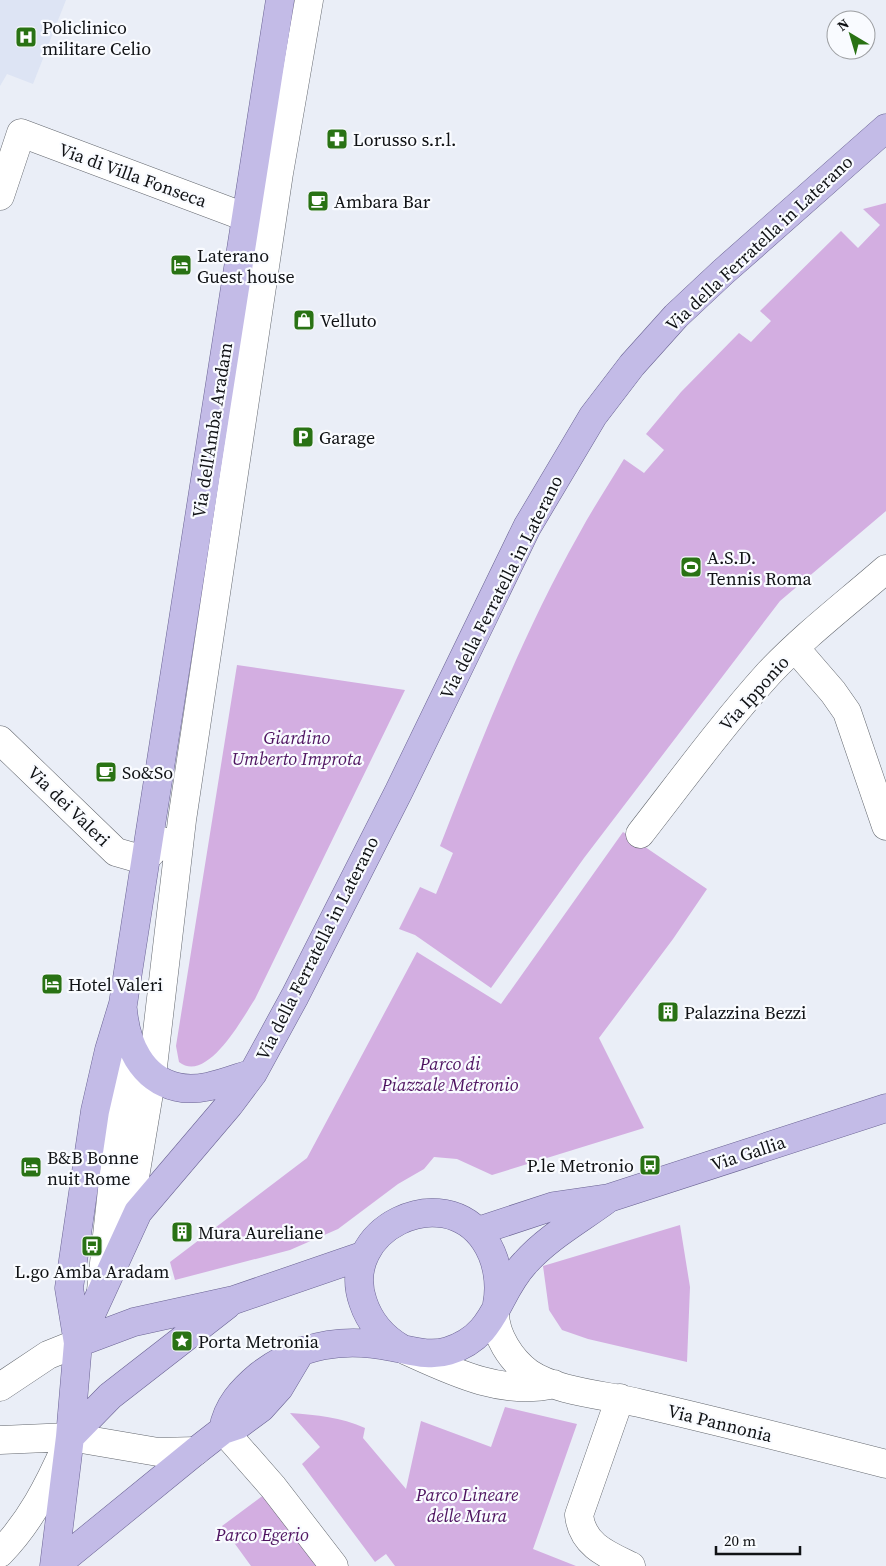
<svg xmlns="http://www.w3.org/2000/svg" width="886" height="1566" font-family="'Source Serif 4',serif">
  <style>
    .built { fill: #dde4f4 }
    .green { fill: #d3aee1 }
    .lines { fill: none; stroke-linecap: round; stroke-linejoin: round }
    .minor-casing { stroke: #64686f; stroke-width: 29 }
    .major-casing { stroke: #6a6393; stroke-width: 29 }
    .minor { stroke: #fff; stroke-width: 28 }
    .major { stroke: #c3bbe7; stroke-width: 28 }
    .labels { text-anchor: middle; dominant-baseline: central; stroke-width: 4.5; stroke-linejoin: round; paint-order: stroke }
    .poi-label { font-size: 18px; fill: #101215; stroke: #f9fbff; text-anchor: start }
    .street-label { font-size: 18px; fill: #101215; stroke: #f9fbff }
    .park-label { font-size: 18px; font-style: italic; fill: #4e1360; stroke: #f9fbff }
  </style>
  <rect width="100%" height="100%" fill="#eaeef7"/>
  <path class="built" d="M0,0h66l-33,84 -26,-10 -7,12z"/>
  <path class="green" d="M886,203v308l-106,90 -196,257 -93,130 -76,-53 -16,-6 21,-42 16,7 17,-41 -13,-7c41,-105 83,-213 139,-312 14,-26 30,-50 45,-75l20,14 20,-23 -18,-16 35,-42 58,-59 12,9 20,-21 -11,-10 81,-80 17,17 22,-23 -17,-16z
    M237,665l168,25 -150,309c-13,20 -48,85 -76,63l-3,-16z
    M623,832l84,57 -34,50 -74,99 45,90 -152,47 -35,-16 -23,-2 -10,12 -26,15 -60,45 -48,21 -115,30 -5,-18 137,-104 110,-206 84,52z
    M680,1225l10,62 -3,75 -99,-23 -26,-9 -13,-20 -6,-44z
    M505,1407l72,17 -44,125 43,17h-181l-9,-12 -11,8 -73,-98 18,-17 -30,-34c28,2 50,4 75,15l-2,10 43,51 15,-68 70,26z
    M265,1494l58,72h-72l-29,-40z"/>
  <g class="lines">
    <g class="minor-casing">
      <path id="minor" d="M0,196l21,-63 224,84
        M795,648l38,44 14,20 39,114
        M0,740l116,112 28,8 18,-19
        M640,834c42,-54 83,-110 129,-161 36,-38 78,-70 117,-104
        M125,1237l27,-162 30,-255 97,-647 30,-173
        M101,1291l19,-175 4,-47 -1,-46
        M495,1313c0,22 16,47 34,60 28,19 77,22 110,30 82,19 165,40 247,61
        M407,1351c46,21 95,45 147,33
        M0,1387l48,-32 30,-12
        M620,1398l-41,117c3,30 29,40 52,51
        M223,1430l50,57 61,79
        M0,1440l70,-3 88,15 38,-1
        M0,1553c30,-31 49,-68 66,-107"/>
    </g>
    <g class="major-casing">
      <path id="major" d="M123,1010c3,33 18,69 54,77 25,6 53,-7 76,-14
        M478,1231l76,-25 55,-8 277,-90
        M78,1343l60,-131 91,-107 24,-32 42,-77 104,-205 128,-264 66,-111 39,-51 44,-49 47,-44 163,-144
        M78,1343l56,-21 100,-22 131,-45
        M401,1348c-19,-11 -31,-25 -38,-46 -25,-72 80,-124 122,-61 12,18 16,42 12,63
        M223,1430c4,-24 19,-40 37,-55 40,-31 83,-38 132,-28 18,3 37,10 56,4 49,-15 47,-56 77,-88 23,-26 56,-44 84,-65
        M70,1437l40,-41 117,-91
        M54,1566l16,-129 8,-94 -9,-55 26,-177 14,-61 14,-46 157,-1004
        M55,1566l141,-115 27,-21 15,-5 23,-17 18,-20 22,-37"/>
    </g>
    <use href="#minor" class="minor"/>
    <use href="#major" class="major"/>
  </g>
  <defs>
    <g id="hospital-square" transform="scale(1.125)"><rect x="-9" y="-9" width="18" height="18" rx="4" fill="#297214" stroke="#f9fbff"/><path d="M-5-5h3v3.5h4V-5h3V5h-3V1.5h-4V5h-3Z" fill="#fff"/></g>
    <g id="pharmacy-square" transform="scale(1.125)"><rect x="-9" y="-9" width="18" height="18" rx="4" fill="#297214" stroke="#f9fbff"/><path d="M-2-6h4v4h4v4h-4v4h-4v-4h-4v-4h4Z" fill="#fff"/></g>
    <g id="cafe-square" transform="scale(1.125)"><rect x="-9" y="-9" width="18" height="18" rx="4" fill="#297214" stroke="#f9fbff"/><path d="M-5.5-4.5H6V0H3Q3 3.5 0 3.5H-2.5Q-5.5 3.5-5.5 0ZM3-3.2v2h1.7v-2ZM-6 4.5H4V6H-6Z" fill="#fff"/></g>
    <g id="hotel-square" transform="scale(1.125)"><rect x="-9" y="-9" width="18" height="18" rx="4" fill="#297214" stroke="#f9fbff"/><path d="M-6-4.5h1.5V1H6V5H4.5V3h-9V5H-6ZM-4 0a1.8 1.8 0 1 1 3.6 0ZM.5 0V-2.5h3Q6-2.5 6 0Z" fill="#fff"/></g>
    <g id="shop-square" transform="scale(1.125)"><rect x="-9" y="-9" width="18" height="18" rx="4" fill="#297214" stroke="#f9fbff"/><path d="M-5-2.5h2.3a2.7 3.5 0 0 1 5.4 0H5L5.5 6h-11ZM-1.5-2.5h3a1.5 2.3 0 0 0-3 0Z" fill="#fff"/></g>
    <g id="parking-square" transform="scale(1.125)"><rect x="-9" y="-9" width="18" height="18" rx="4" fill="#297214" stroke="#f9fbff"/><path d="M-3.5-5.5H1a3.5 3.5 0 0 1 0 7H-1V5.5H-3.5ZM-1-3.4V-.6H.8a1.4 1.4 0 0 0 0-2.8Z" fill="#fff"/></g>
    <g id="stadium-square" transform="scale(1.125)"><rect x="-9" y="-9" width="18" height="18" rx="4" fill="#297214" stroke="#f9fbff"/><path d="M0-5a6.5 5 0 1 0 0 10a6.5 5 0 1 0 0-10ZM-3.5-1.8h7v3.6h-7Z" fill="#fff"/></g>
    <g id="building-square" transform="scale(1.125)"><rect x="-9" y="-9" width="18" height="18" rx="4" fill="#297214" stroke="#f9fbff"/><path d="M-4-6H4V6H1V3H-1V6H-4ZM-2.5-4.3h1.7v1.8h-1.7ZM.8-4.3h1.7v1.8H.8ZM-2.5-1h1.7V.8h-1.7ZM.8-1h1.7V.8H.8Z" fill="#fff"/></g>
    <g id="bus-square" transform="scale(1.125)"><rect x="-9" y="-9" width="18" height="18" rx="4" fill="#297214" stroke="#f9fbff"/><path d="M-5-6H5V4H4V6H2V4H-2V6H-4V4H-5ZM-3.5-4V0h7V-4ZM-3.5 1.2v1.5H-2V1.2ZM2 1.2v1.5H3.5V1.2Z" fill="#fff"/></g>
    <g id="sight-square" transform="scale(1.125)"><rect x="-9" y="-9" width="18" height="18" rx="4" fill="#297214" stroke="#f9fbff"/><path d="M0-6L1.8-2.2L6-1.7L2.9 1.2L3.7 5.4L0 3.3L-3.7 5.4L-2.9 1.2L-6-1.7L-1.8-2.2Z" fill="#fff"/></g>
  </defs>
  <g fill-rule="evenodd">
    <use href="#hospital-square" x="26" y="37"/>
    <use href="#pharmacy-square" x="337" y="139"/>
    <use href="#cafe-square" x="318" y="201"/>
    <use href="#hotel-square" x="181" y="265"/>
    <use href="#shop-square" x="304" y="320"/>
    <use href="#parking-square" x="303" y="437"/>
    <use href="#stadium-square" x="691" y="567"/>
    <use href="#cafe-square" x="106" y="772"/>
    <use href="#hotel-square" x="52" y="984"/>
    <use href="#building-square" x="668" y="1012"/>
    <use href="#bus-square" x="650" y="1165"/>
    <use href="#hotel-square" x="31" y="1167"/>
    <use href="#building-square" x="182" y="1232"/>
    <use href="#bus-square" x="92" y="1246"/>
    <use href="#sight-square" x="182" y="1341"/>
  </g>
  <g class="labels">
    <g class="poi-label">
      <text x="42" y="27">Policlinico<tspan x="42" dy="21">militare Celio</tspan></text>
      <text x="353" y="139">Lorusso s.r.l.</text>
      <text x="334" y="201">Ambara Bar</text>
      <text x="197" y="255">Laterano<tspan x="197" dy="21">Guest house</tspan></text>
      <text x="320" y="320">Velluto</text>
      <text x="319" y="437">Garage</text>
      <text x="707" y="557">A.S.D.<tspan x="707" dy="21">Tennis Roma</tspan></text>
      <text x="122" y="772">So&amp;So</text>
      <text x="68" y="984">Hotel Valeri</text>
      <text x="684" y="1012">Palazzina Bezzi</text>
      <text x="47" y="1157">B&amp;B Bonne<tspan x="47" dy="21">nuit Rome</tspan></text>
      <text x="634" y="1165" text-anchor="end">P.le Metronio</text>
      <text x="198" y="1232">Mura Aureliane</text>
      <text x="92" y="1271" text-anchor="middle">L.go Amba Aradam</text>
      <text x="198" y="1341">Porta Metronia</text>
    </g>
    <g class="street-label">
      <text transform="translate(133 175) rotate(20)">Via di Villa Fonseca</text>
      <text transform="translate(759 243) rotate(-43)">Via della Ferratella in Laterano</text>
      <text transform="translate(212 430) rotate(-81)">Via dell'Amba Aradam</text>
      <text transform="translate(501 587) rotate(-63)">Via della Ferratella in Laterano</text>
      <text transform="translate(754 693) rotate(-48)">Via Ipponio</text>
      <text transform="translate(69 806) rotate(44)">Via dei Valeri</text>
      <text transform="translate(317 948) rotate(-63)">Via della Ferratella in Laterano</text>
      <text transform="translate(748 1153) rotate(-18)">Via Gallia</text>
      <text transform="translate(720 1423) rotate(14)">Via Pannonia</text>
    </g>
    <g class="park-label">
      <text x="297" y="737">Giardino<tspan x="297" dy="21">Umberto Improta</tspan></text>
      <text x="450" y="1063">Parco di<tspan x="450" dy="21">Piazzale Metronio</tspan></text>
      <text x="467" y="1494">Parco Lineare<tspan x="467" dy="21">delle Mura</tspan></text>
      <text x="262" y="1534">Parco Egerio</text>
    </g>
  </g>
  <g transform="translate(851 35) rotate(322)"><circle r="24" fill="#f9fbff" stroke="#9c9ea1"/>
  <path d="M0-4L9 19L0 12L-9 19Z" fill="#297214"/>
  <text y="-8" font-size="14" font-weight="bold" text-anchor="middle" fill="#101215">N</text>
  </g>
  <path d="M716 1546v8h84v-8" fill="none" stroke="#101215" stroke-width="2.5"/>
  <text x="724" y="1546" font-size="15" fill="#101215" stroke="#f9fbff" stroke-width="4" paint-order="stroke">20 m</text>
</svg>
